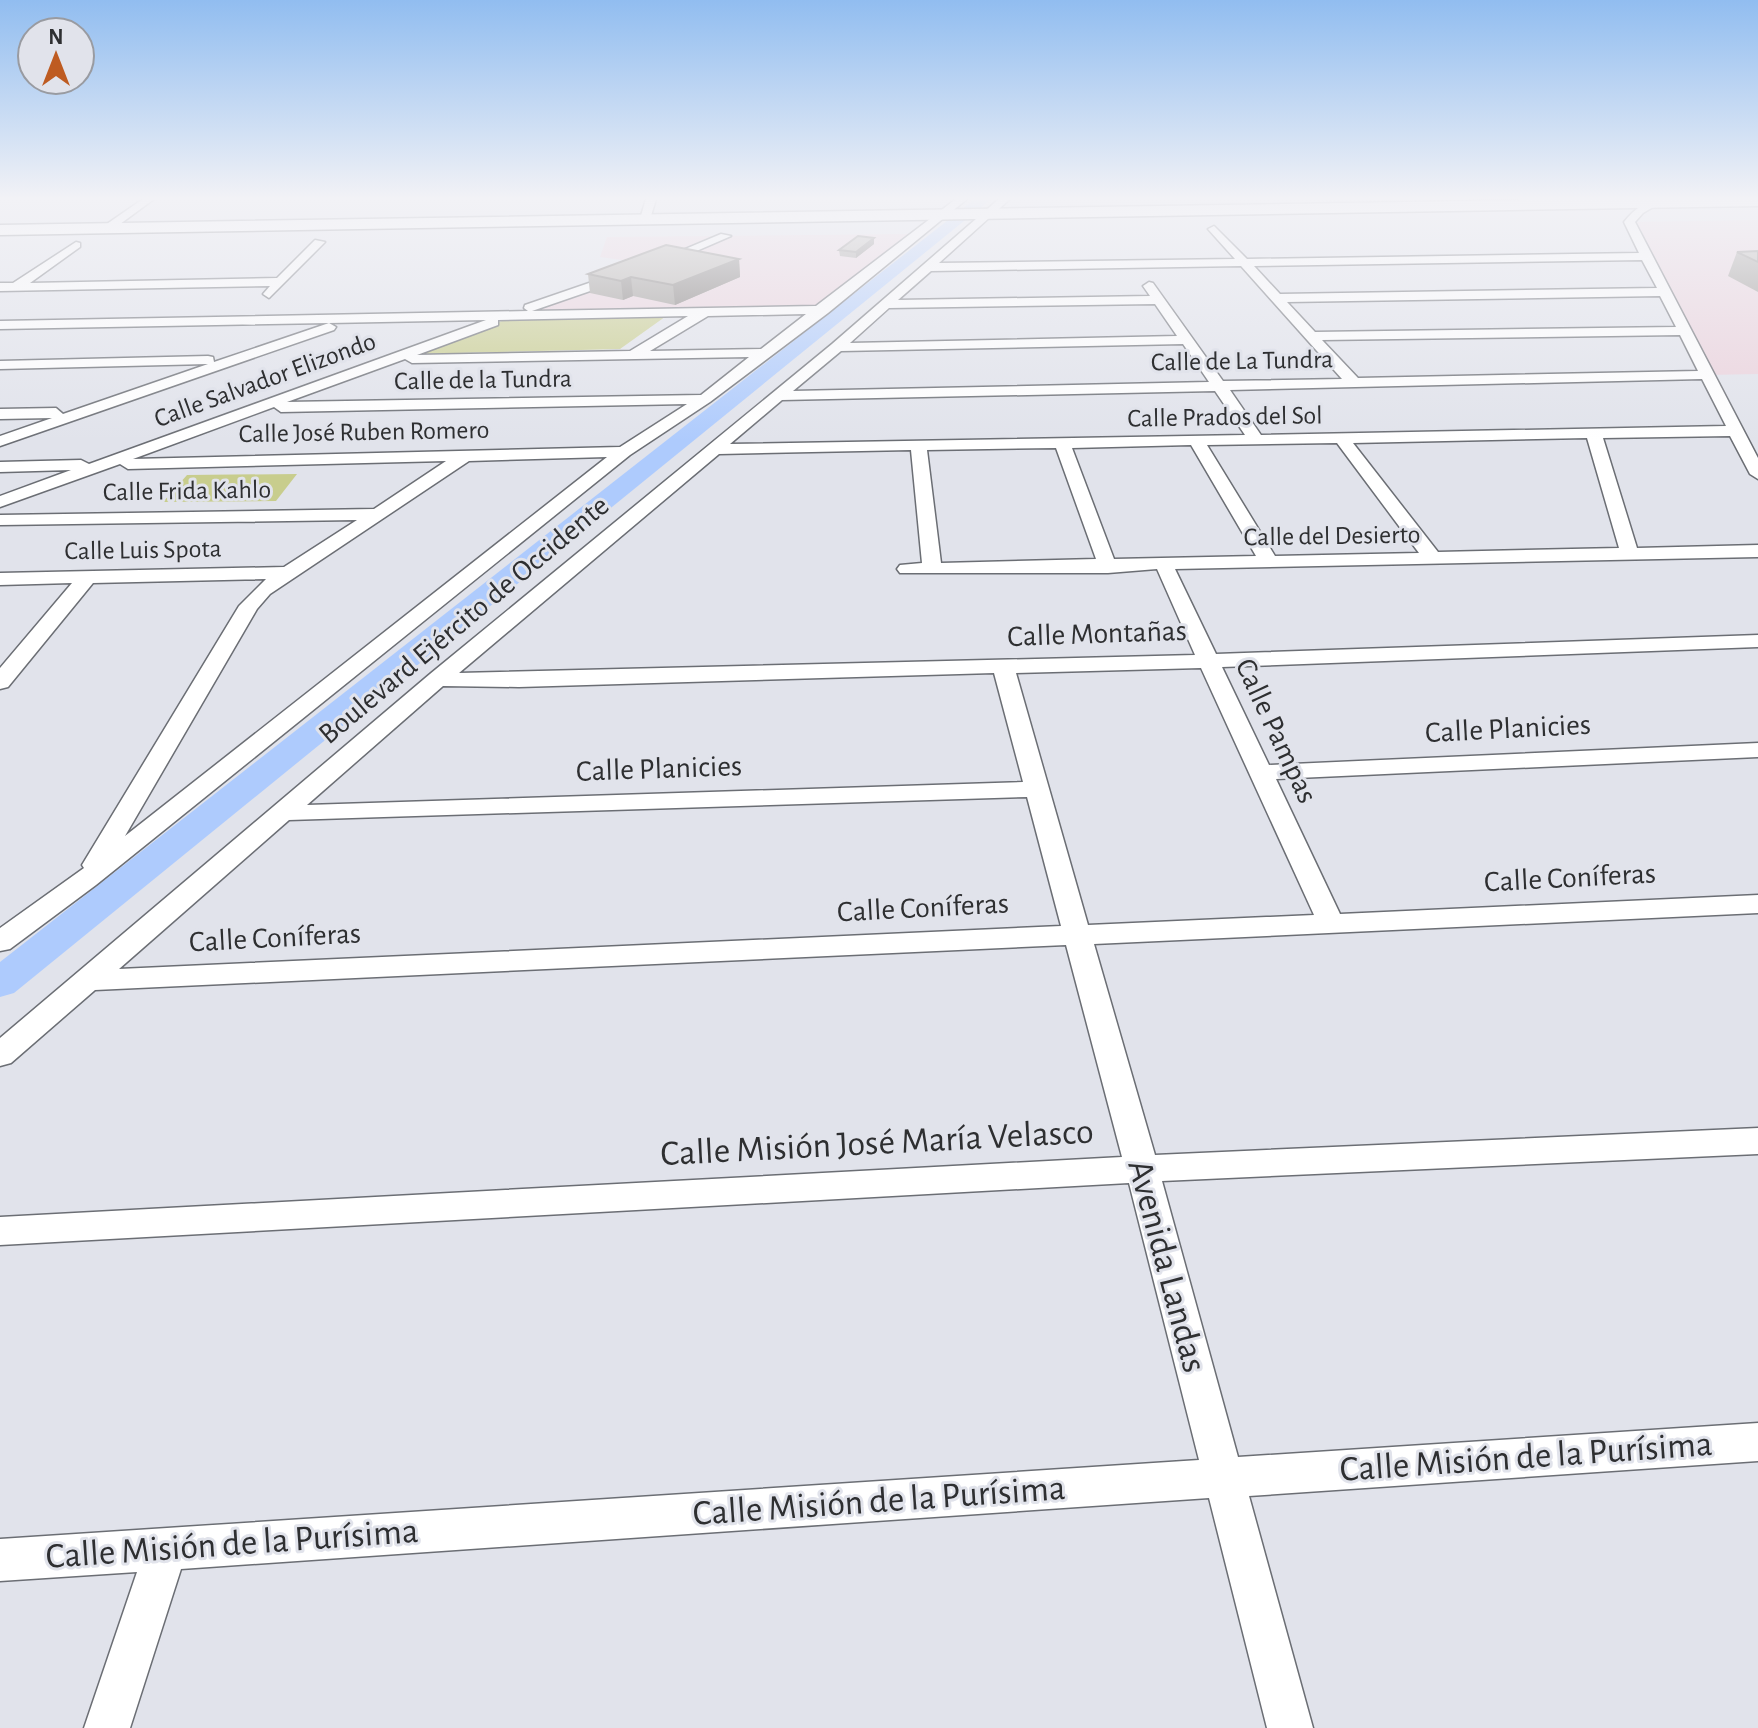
<svg xmlns="http://www.w3.org/2000/svg" width="1758" height="1728" font-family="'Alegreya Sans',sans-serif">
  <style>
    .commercial { fill: #ebd2dc }
    .green { fill: #c8cd8d }
    .lines { fill: none; stroke-linecap: round; stroke-linejoin: round }
    .canal { fill: #aecbfd; fill-rule: evenodd }
    .minor-casing { stroke: #6b6e74; stroke-width: 3 }
    .primary-casing { stroke: #6b6e74; stroke-width: 3 }
    .minor { fill: #fff; fill-rule: evenodd }
    .primary { fill: #fff; fill-rule: evenodd }
    .wall { fill: #98948f }
    .shaded-wall { fill: #7c7874 }
    .building { fill: #b1aca6; stroke: #7c7874; stroke-width: 2 }
    .labels { text-anchor: middle; dominant-baseline: central; stroke-width: 6; stroke-linejoin: round; paint-order: stroke }
    .far-street-label { font-size: 26px; fill: #2e2f31; stroke: #e1e3eb }
    .street-label { font-size: 30px; fill: #2e2f31; stroke: #e1e3eb }
    .near-street-label { font-size: 36px; fill: #2e2f31; stroke: #e1e3eb }
  </style>
  <rect width="100%" height="100%" fill="#e1e3eb"/>
  <path class="commercial" d="M1758,220v154l-51,1 -78,-153z
    M917,234l-94,76 -311,5 140,-51 -52,-7 7,-20z"/>
  <path class="green" d="M669,314l-49,35 -208,5 98,-36z
    M297,474l-21,27 -113,1 24,-27z"/>
  <g class="lines">
    <path class="canal" d="M975,199h16l-977,794 -14,4v-35z"/>
    <g class="minor-casing">
      <path id="minor" d="M143,199h11l-42,31h-8v-4z
        M646,199h10l-6,20 -5,3 -5,-3z
        M956,199h11l-139,114 -118,89 -80,53 -534,430 -86,64 -10,2v-23l84,-60 -2,-3 157,-259 27,-27 -173,4 -85,104 -8,2v-21l72,-85 -72,2v-12l284,-6 73,-47 -357,5v-10l374,-6 72,-48 -318,8 -8,-5 -120,43v-11l71,-26 -71,2v-10l81,-2 8,4 397,-144 -157,3 7,4 -2,3 -334,116v-10l52,-18 -52,1v-10l56,-1 7,6 145,-50 -208,5v-8l208,-5 5,1 1,5 115,-39 -329,6v-8l528,-10 -4,-3 1,-3 96,-33 6,4 -2,3 -93,32 284,-5zM806,314l-45,35 -111,2 58,-35zM688,316l-58,35 -213,4 81,-30v-5zM749,357l-48,38 -414,7 118,-43 7,4zM687,404l-67,43 -487,12 141,-52 7,5zM607,457l-482,379 132,-227 13,-15 199,-133z
        M999,199h11l-71,64 296,-4 -27,-30 6,-3 33,33 392,-6 -15,-31c11,-14 24,-24 43,-23l-24,14 -8,9 123,236v21l-8,-5 -20,-38 -127,2 34,110 121,-3v12l-583,12 41,85 542,-19v12l-536,20 47,98 489,-22v14l-482,22 64,135 418,-19v18l-664,31 61,211 603,-27v26l-596,27 76,276 520,-34v38l-509,35 64,232h-46l-58,-230 -1028,71 -51,159h-46l53,-156 -137,9v-42l1199,-79 -70,-277 -1129,62v-28l1122,-60 -56,-212 -971,45 -84,73 -11,3v-28l430,-364 402,-330zM1642,260l15,28 -377,6 -26,-28zM1241,266l101,113 -119,2 -70,-98 -4,-1 -6,4 7,10 -252,4 33,-29zM1660,296l16,31 -361,5 -28,-30zM1155,304l22,32 -327,7 39,-35zM1680,335l18,36 -340,7 -36,-38zM1183,344l26,38 -416,9 48,-40zM1702,379l24,47 -465,9 -31,-45zM1215,391l30,44 -515,9 52,-44zM1587,438l32,110 -181,4 -85,-109zM1337,443l82,110 -144,3 -68,-111zM1191,445l65,111 -142,3 -42,-111zM1056,448l40,111 -155,4 -14,-113zM911,450l11,113 -22,2 -3,4 3,4h208l49,-4 38,86 -736,18 260,-219zM1201,668l113,247 -226,10 -72,-252zM994,673l29,109 -716,23 136,-119 76,1zM1027,797l34,129 -942,43 170,-149z
        M1517,199h23l19,5 -5,3z
        M721,234l10,2 -69,30 -10,-3z
        M315,240l10,2 -56,56 -6,-4 7,-8 -270,5v-8h13l63,-41 4,1v4l-50,36 247,-5z"/>
    </g>
    <g class="primary-casing">
      <path id="primary" d="M1586,199h172v7l-1758,29v-10z"/>
    </g>
    <use href="#minor" class="minor"/>
    <use href="#primary" class="primary"/>
  </g>
  <path class="wall" d="M874,244l-18,14 -16,-2 -1,-6z
    M1758,251v41l-30,-16 9,-24z
    M739,259l1,18 -65,28 -42,-9 -10,4 -33,-7 -2,-19z"/>
  <path class="shaded-wall" d="M874,238v6l-18,14v-6z
    M739,259l1,18 -65,28 -2,-20z
    M631,277l2,19 -10,4 -2,-19z"/>
  <path class="building" d="M858,236l16,2 -18,14 -17,-2z
    M666,245l73,14 -66,26 -42,-8 -10,4 -33,-7z
    M1758,251v11l-21,-10z"/>
  <linearGradient id="sky" x2="0" y2="1"><stop stop-color="#91bdf0"/><stop offset="0.45" stop-color="#f2f2f6"/><stop offset="1" stop-color="#f2f2f6" stop-opacity="0"/></linearGradient>
  <rect width="1758" height="441" fill="url(#sky)"/>
  <g class="labels">
    <g class="far-street-label">
      <text transform="translate(1242 361) rotate(-1)">Calle de La Tundra</text>
      <text transform="translate(265 380) rotate(-20)">Calle Salvador Elizondo</text>
      <text transform="translate(483 380) rotate(-1)">Calle de la Tundra</text>
      <text transform="translate(1225 417) rotate(-1)">Calle Prados del Sol</text>
      <text transform="translate(364 432) rotate(-1)">Calle José Ruben Romero</text>
      <text transform="translate(187 491) rotate(-1)">Calle Frida Kahlo</text>
      <text transform="translate(1332 536) rotate(-1)">Calle del Desierto</text>
      <text transform="translate(143 550) rotate(-1)">Calle Luis Spota</text>
    </g>
    <g class="street-label">
      <text transform="translate(464 620) rotate(-40)">Boulevard Ejército de Occidente</text>
      <text transform="translate(1097 634) rotate(-2)">Calle Montañas</text>
      <text transform="translate(1508 729) rotate(-3)">Calle Planicies</text>
      <text transform="translate(1276 731) rotate(65)">Calle Pampas</text>
      <text transform="translate(659 769) rotate(-2)">Calle Planicies</text>
      <text transform="translate(1570 878) rotate(-3)">Calle Coníferas</text>
      <text transform="translate(923 908) rotate(-3)">Calle Coníferas</text>
      <text transform="translate(275 938) rotate(-3)">Calle Coníferas</text>
    </g>
    <g class="near-street-label">
      <text transform="translate(877 1143) rotate(-3)">Calle Misión José María Velasco</text>
      <text transform="translate(1167 1266) rotate(75)">Avenida Landas</text>
      <text transform="translate(1526 1457) rotate(-4)">Calle Misión de la Purísima</text>
      <text transform="translate(879 1501) rotate(-4)">Calle Misión de la Purísima</text>
      <text transform="translate(232 1544) rotate(-4)">Calle Misión de la Purísima</text>
    </g>
  </g>
  <g transform="translate(56 56)"><circle r="38" fill="#e1e3eb" stroke="#999ba1" stroke-width="2"/>
  <path d="M0-6L14 30L0 20L-14 30Z" fill="#be5b21"/>
  <text y="-12" font-size="22" font-weight="bold" text-anchor="middle" fill="#2e2f31">N</text>
  </g>
</svg>
